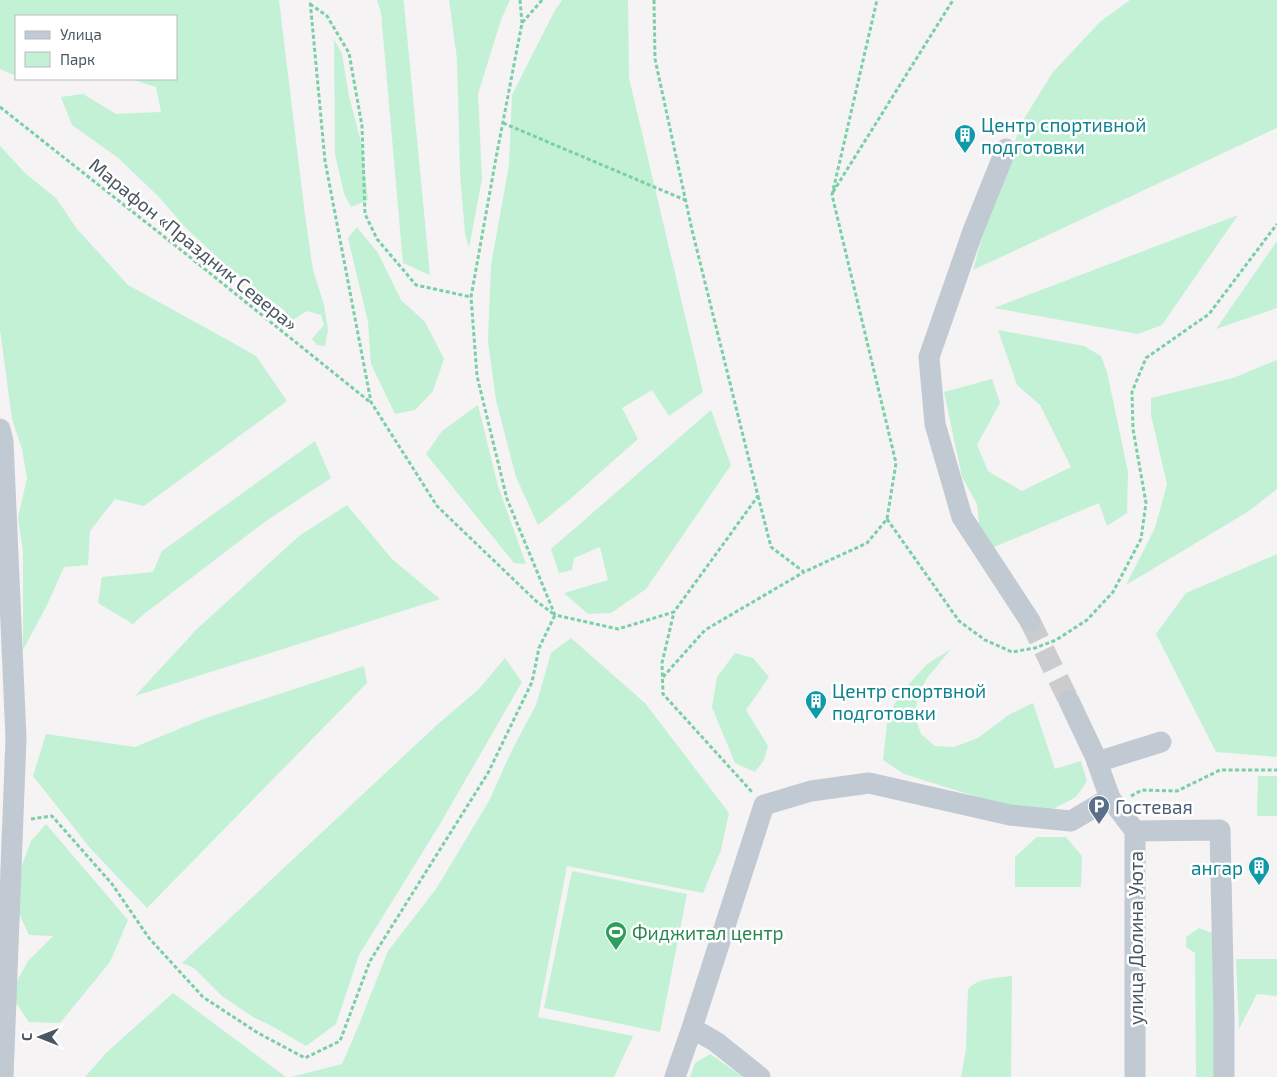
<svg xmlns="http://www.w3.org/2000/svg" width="1277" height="1077" font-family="'Exo 2',sans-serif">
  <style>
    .green { fill: #c3f1d5 }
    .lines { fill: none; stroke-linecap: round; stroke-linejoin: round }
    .minor-tunnel { stroke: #caccce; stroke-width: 21; stroke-dasharray: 21 11; stroke-linecap: butt }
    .path { stroke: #7ad0a6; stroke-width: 3; stroke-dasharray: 4 2.5; stroke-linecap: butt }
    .minor { stroke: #c1cad2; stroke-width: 21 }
    .labels { text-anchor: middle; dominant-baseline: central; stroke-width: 5; stroke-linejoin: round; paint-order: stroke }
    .culture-label { font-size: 19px; fill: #0d838f; stroke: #fff; text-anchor: start }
    .street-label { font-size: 19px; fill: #4a5661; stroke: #fff }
    .service-label { font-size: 19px; fill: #4e5e75; stroke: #fff; text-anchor: start }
    .leisure-label { font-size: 19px; fill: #27864d; stroke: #fff; text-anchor: start }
  </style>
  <rect width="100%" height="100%" fill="#f5f3f3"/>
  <path class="green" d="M0,0h279l26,215 8,55 11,35 4,25 -3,16 -8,-1 -5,-6 12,-14 -3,-10 -14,-4 -16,10 -7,-11 -51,-38 -48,-45 -26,-30 -42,-40 -45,-32 -11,-28 22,-3 33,20 45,-2 -5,-25 -25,-8h45v-63h-160v60l-16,-7z
    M377,0h26l1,4 26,271 -27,-12 -22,-250z
    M449,0h61l-9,20 -23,74 4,85 -13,69 -4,-15 -5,-60 -3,-114z
    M562,0h66l1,78 74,314 -34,24 -17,-26 -30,18 16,31 -69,61 -31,25 -22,-48 -20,-77 -8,-59 3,-76 18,-100 3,-70 42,-83z
    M1130,0h147v128l-304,142 17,-61 32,-87 31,-50 48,-51z
    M334,39l8,15 7,42 13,50 6,54 -17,7 -7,-13 -9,-40z
    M0,146l26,28 30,24 21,31 51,56 87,48 41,23 31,45 -143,105 -29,-7 -25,32 -2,34 -24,2 -17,38 -24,45v-98l-5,-34 9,-40 -5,-29 -10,-30 -12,-90z
    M1238,215l-76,110 -24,9 -144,-26z
    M357,227l21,26 23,47 24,22 19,37 -11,32 -18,19 -20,4 -24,-50 -3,-42 -20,-84z
    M1277,241v67l-61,21z
    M998,330l86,16 17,10 6,16 21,100 -1,41 -20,13 -8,-23 -107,45 -12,-15 -3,-29 -15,-27 -18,-85 48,-13 8,24 -23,42 11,26 34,20 49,-24 -31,-62 -23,-20z
    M1277,360v129l-28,22 -123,74 29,-57 12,-44 -16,-69v-17l82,-20z
    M478,405l20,81 28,78 -12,-1 -88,-109 16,-23z
    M711,410l20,55 -85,124 -35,24 -23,1 -24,-21 44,-13 -8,-33 -26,11 -2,12 -13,3 -8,-24z
    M315,441l16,37 -65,43 -122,93 -11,10 -35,-21 4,-26 51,-5 9,-21z
    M347,505l45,54 48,40 -305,97 62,-67 102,-93z
    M1277,554v203l-61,-5 -60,-118 30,-41z
    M571,638l74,65 84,110 -8,37 -18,43 -136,-27 -29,151 95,19 -19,41h-323l51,-13 16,-37 30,-76 48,-62 53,-88 22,-49 25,-47 15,-52z
    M951,649l-24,29 -9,17 -3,22 6,17 14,12 19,1 24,-9 32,-24 23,-11 22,66 26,-8 6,20 -11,16 -25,13 -29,1 -118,-37 -21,-14 5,-45 14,-23 25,-28z
    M735,653l18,5 16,19 -23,33 22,36 -4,14 -9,12 -20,-9 -23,-56 5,-30z
    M505,658l17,24 -82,142 -81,131 -23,69 -30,22 -34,-20 -19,-9 -31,-21 -28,-28 -12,-5 256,-239 41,-35z
    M364,666l3,17 -220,225 -57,-60 -57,-72 13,-42 89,13 68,-28z
    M1258,776h19v40h-20z
    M46,824l82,96 -18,42 -50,61 -31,-1 -19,-28 18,-33 25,-25 -24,-1 -16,-35 6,-27 12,-32z
    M1037,837h29l16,19 -1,31h-66v-30z
    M572,871l115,23 -27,138 -116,-24z
    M1199,928l15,6 1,143h-19l-1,-124 -9,-6v-10z
    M1236,959h41v37l-20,-2 -18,35z
    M1012,976l-1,101h-50l5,-28 2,-59c7,-12 31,-12 44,-14z
    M173,993l113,84h-201l22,-25z
    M710,1054l29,20 3,3h-52l5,-14z"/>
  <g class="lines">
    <path class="minor-tunnel" d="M1030,621l39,80"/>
    <path class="path" d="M520,0l2,23
      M542,0l-20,23 -26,135 -25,139 6,79 30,123 48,116 63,14 56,-17 -12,51 1,31 89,98
      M654,0l1,59 37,171 66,266 -84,116
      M310,4l17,12 22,37 13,73 3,88 12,25 39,46 55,12
      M0,107l186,147 184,148
      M503,123l182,77
      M833,192l120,-192
      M758,496l13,51 33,25 63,-29 20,-24 9,-56 -64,-268 45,-195
      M887,519l72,102 26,19 27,12 23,-4 21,-8 31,-20 26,-28 28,-53 5,-36 -13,-74 -1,-37 14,-34 63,-44 68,-90
      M663,677l42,-47 99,-58
      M1131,796l11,-6 35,1 43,-21h57
      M31,819l21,-3 60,68 37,54 54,59 55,36 47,25 35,-17 30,-80 118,-188 44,-91 7,-34 16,-33 -19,-14 -99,-95 -66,-104 -46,-241 -15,-161"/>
    <path class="minor" d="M1006,149l-33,82 -44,126 6,67 27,93 68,104
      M0,429l3,12 13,297 -13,339
      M1069,701l26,55 15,42 25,33
      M1097,762l64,-20
      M692,1028l24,14 44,35
      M675,1077l17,-49 72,-223 47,-14 58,-8 141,32 61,6 39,-23
      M1135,1077v-246l85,-1 4,187v60"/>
  </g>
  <defs>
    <g id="building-pin" transform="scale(1.125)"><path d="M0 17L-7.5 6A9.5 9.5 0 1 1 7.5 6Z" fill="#0f9aa8" stroke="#fff"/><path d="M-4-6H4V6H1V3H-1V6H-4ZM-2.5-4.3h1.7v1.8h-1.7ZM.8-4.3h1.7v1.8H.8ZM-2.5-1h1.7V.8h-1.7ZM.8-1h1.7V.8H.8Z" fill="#fff"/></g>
    <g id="parking-pin" transform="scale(1.125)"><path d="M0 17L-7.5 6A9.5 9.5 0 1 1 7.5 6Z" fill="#5c6f8a" stroke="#fff"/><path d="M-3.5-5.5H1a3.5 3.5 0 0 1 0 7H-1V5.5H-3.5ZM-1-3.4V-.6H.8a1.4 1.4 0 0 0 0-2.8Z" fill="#fff"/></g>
    <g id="stadium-pin" transform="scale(1.125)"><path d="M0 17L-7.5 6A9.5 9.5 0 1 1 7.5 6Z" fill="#2e9e5b" stroke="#fff"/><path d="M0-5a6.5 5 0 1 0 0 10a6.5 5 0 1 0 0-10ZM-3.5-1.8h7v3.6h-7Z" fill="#fff"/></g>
  </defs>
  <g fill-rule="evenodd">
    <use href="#building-pin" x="965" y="135"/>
    <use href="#building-pin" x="816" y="701"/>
    <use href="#parking-pin" x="1099" y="806"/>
    <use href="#building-pin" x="1259" y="867"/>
    <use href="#stadium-pin" x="616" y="932"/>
  </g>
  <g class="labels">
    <g class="culture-label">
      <text x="981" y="124">Центр спортивной<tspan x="981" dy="22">подготовки</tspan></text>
      <text x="832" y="690">Центр спортвной<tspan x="832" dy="22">подготовки</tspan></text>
      <text x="1243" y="867" text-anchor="end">ангар</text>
    </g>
    <g class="street-label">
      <text transform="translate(194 244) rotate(39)">Марафон «Праздник Севера»</text>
      <text transform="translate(1135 938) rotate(-90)">улица Долина Уюта</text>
    </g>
    <g class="service-label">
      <text x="1115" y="806">Гостевая</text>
    </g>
    <g class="leisure-label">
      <text x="632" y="932">Фиджитал центр</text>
    </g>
  </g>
  <rect x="15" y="15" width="162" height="65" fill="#ffffff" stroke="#b7bbc0"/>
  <rect x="25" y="31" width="25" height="8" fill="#c1cad2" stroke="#b7bbc0"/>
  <text x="60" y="40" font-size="15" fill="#4a5661">Улица</text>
  <rect x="25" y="52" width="25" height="15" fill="#c3f1d5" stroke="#b7bbc0"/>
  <text x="60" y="65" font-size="15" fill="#4a5661">Парк</text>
  <g transform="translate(40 1037) rotate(270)" stroke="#ffffff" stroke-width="4" paint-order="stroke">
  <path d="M0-4L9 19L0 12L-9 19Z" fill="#4a5661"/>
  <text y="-8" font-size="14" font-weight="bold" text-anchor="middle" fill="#4a5661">С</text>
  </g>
</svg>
